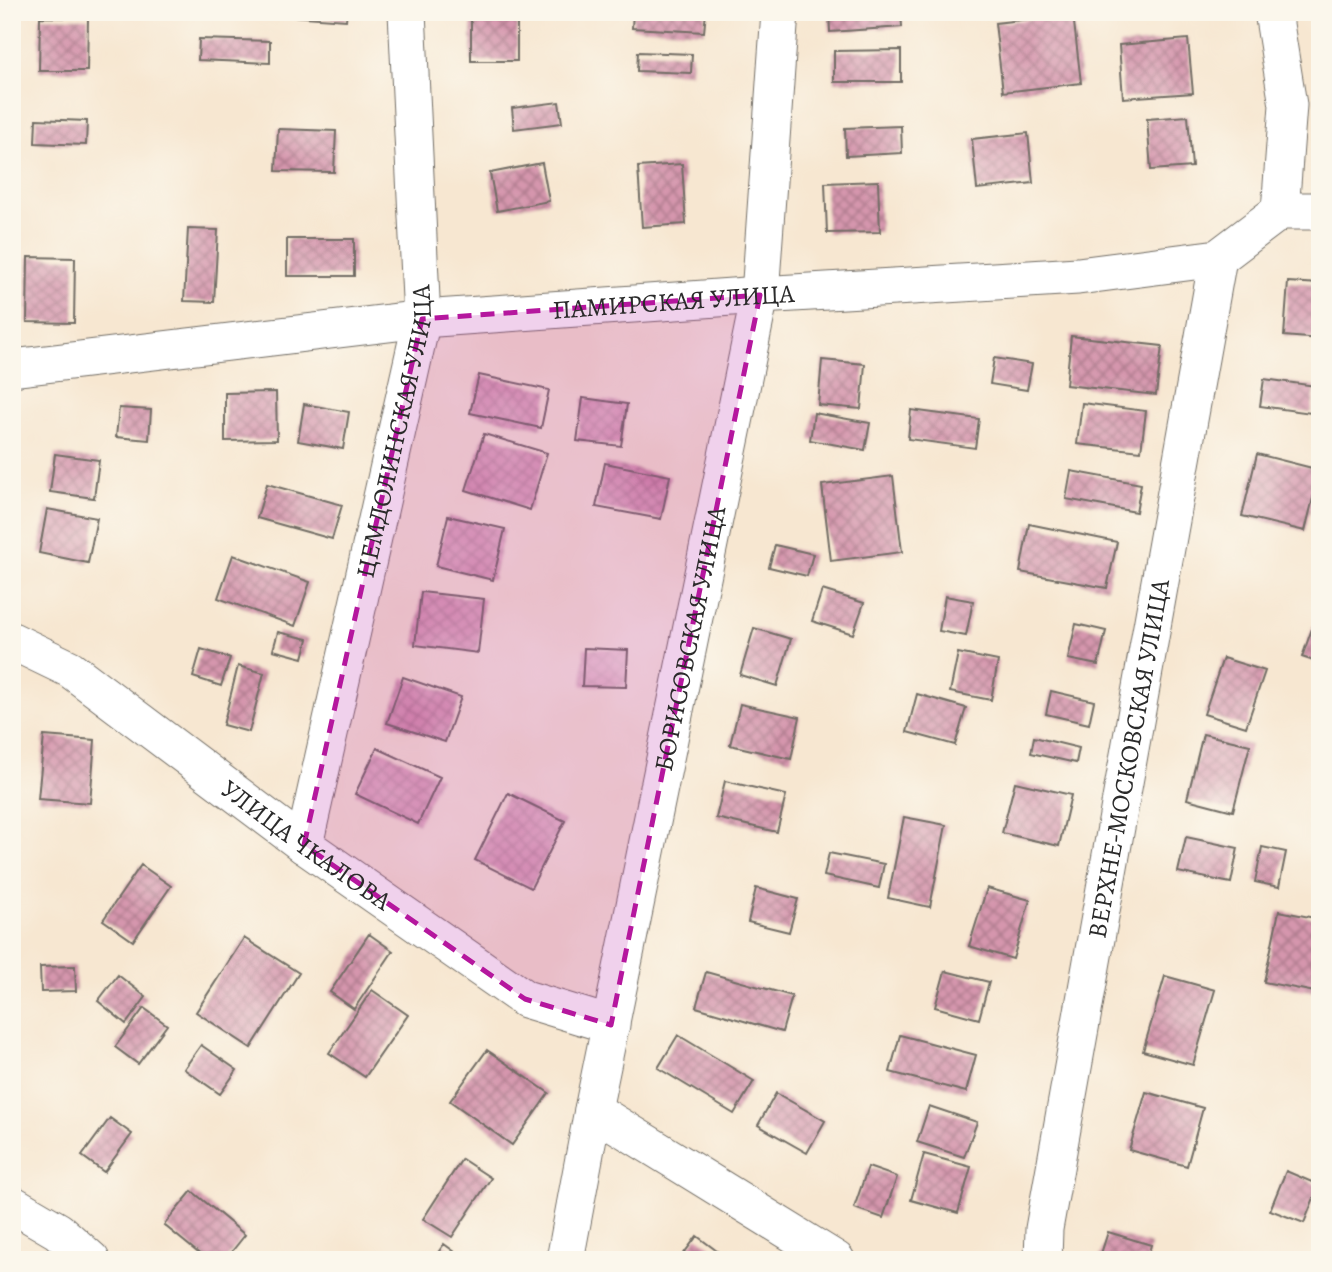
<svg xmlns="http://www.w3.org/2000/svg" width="1332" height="1272" font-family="Alegreya,serif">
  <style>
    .building { fill: url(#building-cross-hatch) }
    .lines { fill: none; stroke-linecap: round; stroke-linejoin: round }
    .street-casing { stroke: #726d65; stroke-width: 39 }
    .street { stroke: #fff; stroke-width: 37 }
    .marked { fill: #b5179e; fill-opacity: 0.2; stroke: #b5179e; stroke-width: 5; stroke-dasharray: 14 9; stroke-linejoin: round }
    .labels { text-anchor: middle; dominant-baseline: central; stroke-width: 5; stroke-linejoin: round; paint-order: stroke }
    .street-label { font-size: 26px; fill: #2b2b2b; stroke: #fbf7ec }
  </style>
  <defs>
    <pattern id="building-cross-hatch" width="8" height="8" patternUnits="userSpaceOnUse" patternTransform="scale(1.75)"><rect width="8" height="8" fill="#d596ad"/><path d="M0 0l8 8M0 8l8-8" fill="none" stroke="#ad7b8d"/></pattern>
  </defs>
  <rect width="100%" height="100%" fill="#fbf7ec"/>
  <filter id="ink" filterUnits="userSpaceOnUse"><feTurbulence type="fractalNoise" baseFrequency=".0143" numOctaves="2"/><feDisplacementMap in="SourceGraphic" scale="14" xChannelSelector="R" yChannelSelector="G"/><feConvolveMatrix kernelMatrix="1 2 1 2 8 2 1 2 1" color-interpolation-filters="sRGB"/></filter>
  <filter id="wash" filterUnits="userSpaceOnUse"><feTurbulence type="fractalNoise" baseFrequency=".00686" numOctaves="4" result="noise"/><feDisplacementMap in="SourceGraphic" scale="28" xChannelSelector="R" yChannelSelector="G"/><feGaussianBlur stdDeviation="1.57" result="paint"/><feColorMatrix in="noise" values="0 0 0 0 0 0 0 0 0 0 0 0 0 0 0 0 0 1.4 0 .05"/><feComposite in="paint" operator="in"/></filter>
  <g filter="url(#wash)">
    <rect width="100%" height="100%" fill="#f7e7d1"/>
    <g id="blocks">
      <path class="building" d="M292,12h55l-1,8 -54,-4z
        M471,12h46v49h-46z
        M633,12h73l-2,20 -72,-4z
        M829,12h72l1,15 -72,5z
        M1073,14l8,69 -78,9 -8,-69z
        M40,17l48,1 -1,53h-48z
        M199,39l71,2v22l-72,-3z
        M1188,39l5,54 -70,5 -4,-53z
        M901,50v32h-67v-31z
        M638,52l54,2 -1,19 -54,-2z
        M559,102l3,21 -48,6 -2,-21z
        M1188,116l4,51 -41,3 -4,-51z
        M36,119l51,2 -1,24 -51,-2z
        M901,126l1,27 -56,3 -1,-28z
        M278,129l58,2 -2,41 -58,-1z
        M1028,133l5,50 -56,6 -5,-50z
        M542,163l7,38 -52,10 -7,-38z
        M682,164l4,60 -44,3 -4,-60z
        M878,181l2,51 -53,1 -2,-50z
        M188,229l30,1 -4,72 -30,-1z
        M287,239h67v37h-67z
        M28,257l47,1 -1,65 -47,-1z
        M1288,282l32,2v55l-36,-3z
        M1071,336l91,10 -6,49 -90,-10z
        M994,358l38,6 -5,26 -37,-6z
        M822,360l43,4 -4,45 -43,-4z
        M479,375l70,15 -8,38 -71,-15z
        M1264,379l52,7 -5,27 -51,-7z
        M276,392l1,48 -52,1v-48z
        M583,398l44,6 -6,42 -44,-5z
        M1082,403l64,8 -5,40 -64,-7z
        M304,404l45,8 -6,37 -45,-8z
        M119,408l32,2 -2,30 -33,-3z
        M911,410l68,9 -4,29 -67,-9z
        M814,413l56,10 -5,27 -55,-10z
        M484,434l63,19 -17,57 -64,-20z
        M55,454l44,6 -5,38 -44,-6z
        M1257,454l63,16 -15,61 -63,-15z
        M605,463l65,13 -9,43 -65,-12z
        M1071,471l70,13 -5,28 -70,-13z
        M893,476l9,76 -71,9 -9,-76z
        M267,484l75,21 -10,34 -75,-21z
        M47,509l50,9 -9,45 -49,-10z
        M448,516l57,13 -12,51 -57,-14z
        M1029,524l88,18 -10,46 -87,-16z
        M775,545l38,9 -6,22 -38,-9z
        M233,555l77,27 -15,44 -77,-28z
        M822,590l42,13 -11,31 -41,-13z
        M421,592l63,7 -6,54 -63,-8z
        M945,596l28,5 -7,35 -27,-5z
        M1320,606v57l-18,-6z
        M1076,624l30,7 -8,34 -30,-6z
        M754,628l37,11 -14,47 -37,-11z
        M278,632l30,7 -5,19 -30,-8z
        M584,648l44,2 -2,37 -44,-1z
        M201,649l29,9 -9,28 -28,-9z
        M958,653l40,8 -7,39 -41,-8z
        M1223,658l42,13 -19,56 -42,-13z
        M238,666l26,7 -15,59 -26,-7z
        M403,677l58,20 -16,45 -58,-19z
        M1051,691l43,10 -5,23 -43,-10z
        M917,694l49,14 -11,37 -48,-13z
        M740,704l60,13 -9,42 -61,-14z
        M1203,734l47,11 -17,66 -46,-12z
        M44,736l51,4 -5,63 -52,-4z
        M1034,737l45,11 -3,15 -45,-10z
        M377,748l63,29 -22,47 -63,-30z
        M725,781l61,14 -9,37 -61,-14z
        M1015,782l56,13 -12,51 -57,-13z
        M508,793l57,28 -34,67 -56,-28z
        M904,817l42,8 -16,82 -42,-9z
        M1186,837l52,11 -7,35 -53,-11z
        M1262,847l24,5 -7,35 -24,-5z
        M829,853l55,11 -5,24 -55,-12z
        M141,865l30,21 -38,55 -30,-21z
        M756,888l42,11 -9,33 -41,-10z
        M987,888l43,12 -17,59 -44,-13z
        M1279,911l41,8v74l-56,-11z
        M369,934l24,17 -39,58 -24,-17z
        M244,938l55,35 -48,75 -55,-36z
        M75,966l1,25 -35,1 -1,-25z
        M945,971l44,11 -10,37 -44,-12z
        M706,972l86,24 -10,36 -86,-25z
        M118,975l28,22 -20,27 -28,-23z
        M1165,976l50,14 -22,75 -50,-14z
        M372,990l36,25 -43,62 -36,-24z
        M144,1008l23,17 -29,39 -23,-17z
        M678,1035l76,46 -20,33 -76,-46z
        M900,1035l76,20 -10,37 -76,-20z
        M201,1045l36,25 -17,24 -36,-25z
        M487,1050l62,43 -37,52 -62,-44z
        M1146,1092l57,16 -16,58 -58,-16z
        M776,1093l49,28 -18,32 -49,-28z
        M929,1106l48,16 -13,35 -47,-15z
        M110,1118l22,16 -28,38 -22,-16z
        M924,1154l47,13 -13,46 -47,-13z
        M462,1159l29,19 -39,59 -29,-18z
        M868,1167l29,10 -14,41 -29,-10z
        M1286,1171l33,14 -15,38 -34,-13z
        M192,1191l53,44 -20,25h-18l-43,-35z
        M1108,1232l43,13 -4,15h-48z
        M697,1236l32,24h-50z
        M444,1244l22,16h-33z"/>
    </g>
  </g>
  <g filter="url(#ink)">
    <use href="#blocks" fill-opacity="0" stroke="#726d65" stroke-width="2"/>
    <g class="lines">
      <g class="street-casing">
        <g id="street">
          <path d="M1273,12l15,93 -8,106"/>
          <path id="s1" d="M12,368l410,-49 338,-24 318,-19 140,-18 62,-47h40"/>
          <path id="s2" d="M12,641l58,28 234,176 221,154 86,26"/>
          <path id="s3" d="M304,845l118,-526 -15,-307"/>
          <path d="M593,1110l243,150"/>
          <path d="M12,1204l46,27 33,29"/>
          <path id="s4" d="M565,1260l28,-150 167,-815 20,-283"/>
          <path id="s5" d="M1043,1260l1,-31 174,-971"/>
        </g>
      </g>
      <use href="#street" class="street"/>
    </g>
  </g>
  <path class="marked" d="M760,295l-149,730 -86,-26 -221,-154 118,-526z"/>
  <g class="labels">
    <g class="street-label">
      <text stroke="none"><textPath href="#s1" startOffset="665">ПАМИРСКАЯ УЛИЦА</textPath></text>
      <text stroke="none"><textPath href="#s3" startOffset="424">ЦЕМДОЛИНСКАЯ УЛИЦА</textPath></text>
      <text stroke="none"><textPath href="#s4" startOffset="634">БОРИСОВСКАЯ УЛИЦА</textPath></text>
      <text stroke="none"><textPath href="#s5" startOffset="509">ВЕРХНЕ-МОСКОВСКАЯ УЛИЦА</textPath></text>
      <text stroke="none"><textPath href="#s2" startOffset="359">УЛИЦА ЧКАЛОВА</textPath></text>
    </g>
  </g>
  <rect width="1332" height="1272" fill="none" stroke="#fbf7ec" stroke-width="42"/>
</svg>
